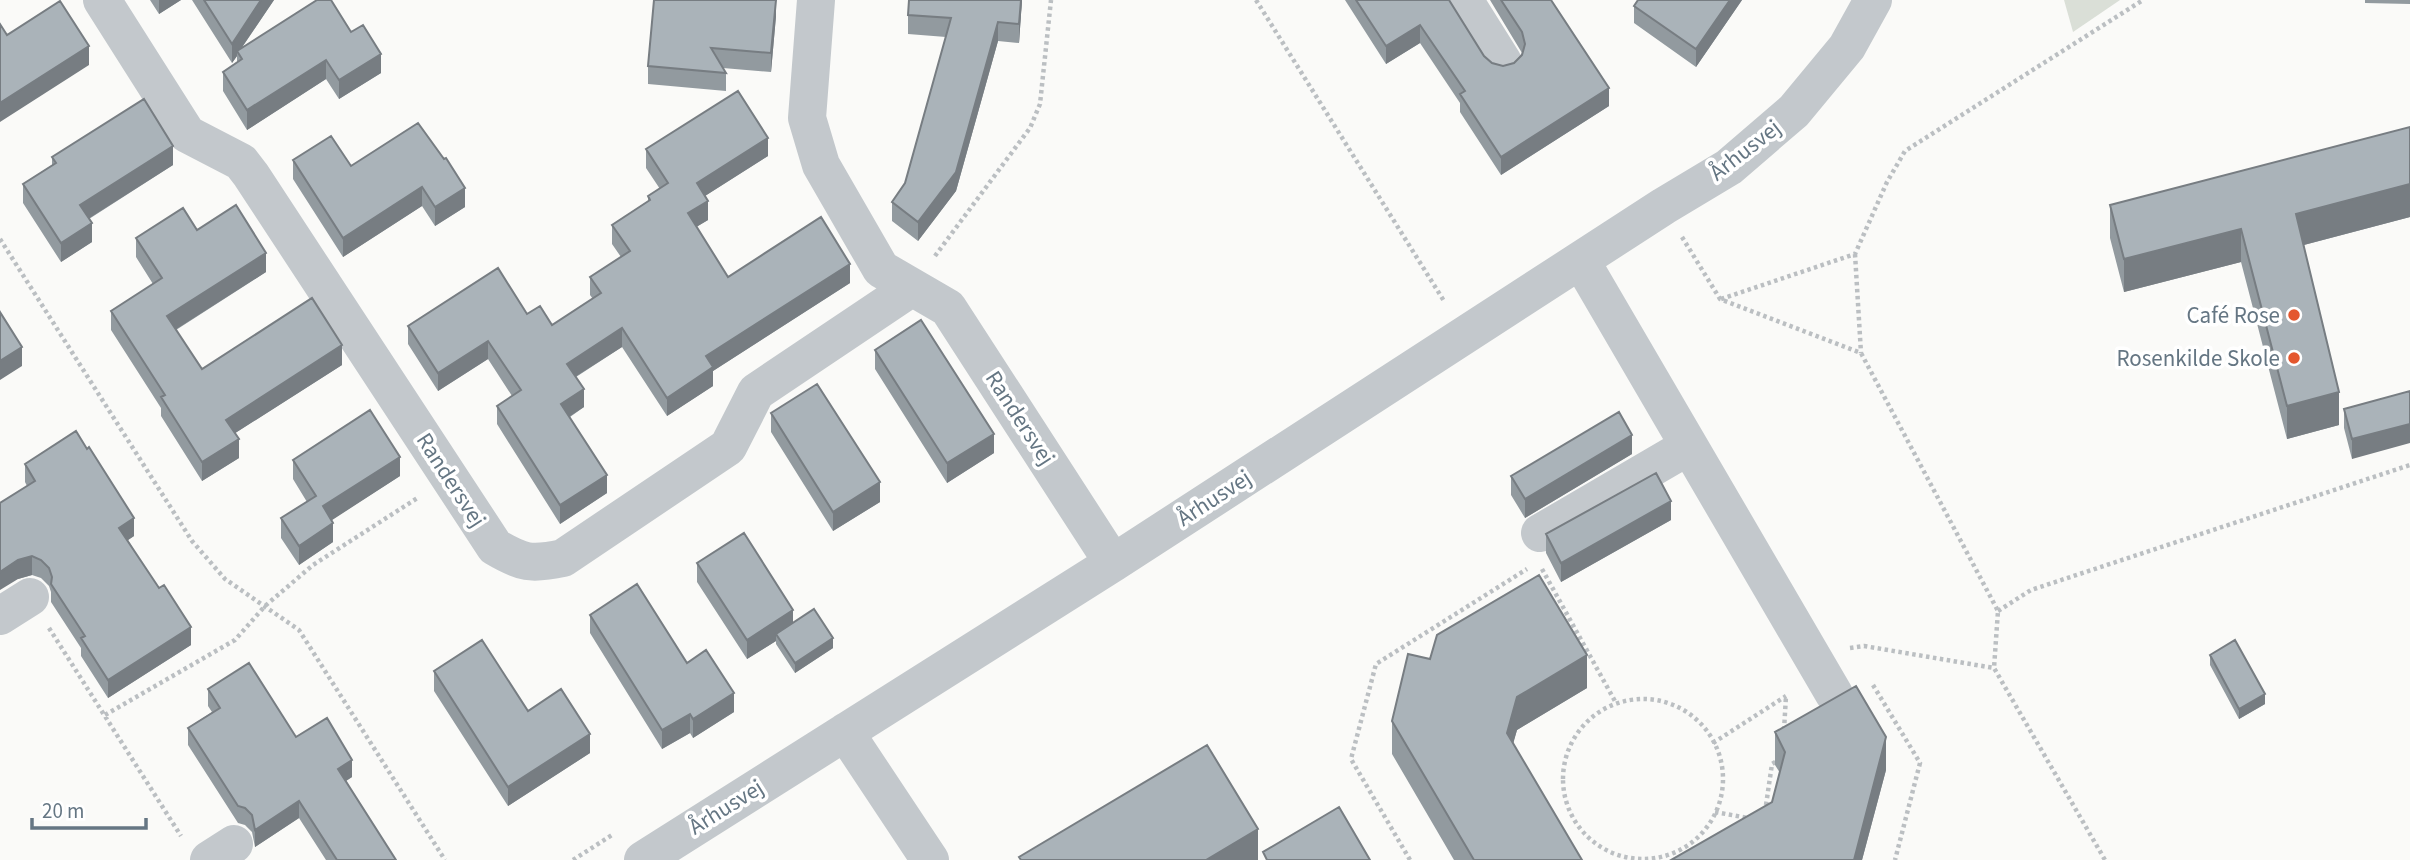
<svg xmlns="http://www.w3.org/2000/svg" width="2410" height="860" font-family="'Source Sans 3',sans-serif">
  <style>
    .green { fill: #dadfd7 }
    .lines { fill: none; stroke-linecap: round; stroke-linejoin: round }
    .path { stroke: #bbbfc2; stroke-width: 4.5; stroke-dasharray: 3.5 3.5; stroke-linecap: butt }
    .minor { stroke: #c3c8cc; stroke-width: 38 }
    .wall { fill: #929a9f }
    .shaded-wall { fill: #777d82 }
    .building { fill: #aab3b9; stroke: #777d82; stroke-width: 2 }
    .poi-dot { fill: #e4572e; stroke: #fff; stroke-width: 2.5 }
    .labels { text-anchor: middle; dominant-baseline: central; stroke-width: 7; stroke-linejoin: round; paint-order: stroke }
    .street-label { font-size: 23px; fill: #657683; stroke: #fff }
    .poi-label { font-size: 23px; fill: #657683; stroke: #fff; text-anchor: end }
  </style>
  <rect width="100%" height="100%" fill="#fafaf8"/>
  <path class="green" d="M2064,0h56l-47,32z"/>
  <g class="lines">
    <path class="path" d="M1256,0l188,301
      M1682,237l38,62 141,54 137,258 -4,57 111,192
      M0,239l192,302 33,38 74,51 146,230
      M1855,254l6,99
      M935,256l95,-128 10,-24 11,-104
      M1721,299l134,-45 32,-72 18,-31 238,-151
      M1542,569l74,134
      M1998,611l33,-21 379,-125
      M49,628l132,208
      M1850,648l14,-2 130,22
      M1873,685l47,78 -25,97
      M1563 779a80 80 0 1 1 160 0a80 80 0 1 1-160 0Z
      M105,715l130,-75 30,-34 48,-41 106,-68
      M1784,730l2,-34
      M1713,743l73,-47
      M1715,812l33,6
      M1765,812l7,-48 8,-5
      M573,860l39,-25
      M1410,860l-59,-101 25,-95 151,-95"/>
    <path class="minor" d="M102,0l85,134 54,28 10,13 244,372c27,16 36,18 68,11l165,-111 28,-55 155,-104
      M816,0l-9,118 14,47 60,104 67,39 165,255
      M1464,0l39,62
      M1581,261l253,433
      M1540,533l149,-87
      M0,616l30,-19
      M845,732l85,128
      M209,860l25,-16
      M643,860l470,-297 551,-357 65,-39 65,-56 53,-64 26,-47"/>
  </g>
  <path class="wall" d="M150,0h31l-22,14z
    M192,0h82l-31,46 108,-14 30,41 -42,26 -13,-20 -79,51 -24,-39v-19l14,-9v-7l-5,7z
    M1022,0l-3,43 -21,-2 -42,150 -38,50 -26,-20v-19l13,-19 41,-146 -38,-3v-19z
    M1345,0h104l35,56 8,7 11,3 11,-3 8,-10 -32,-53h60l59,106 -108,69 -41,-63v-9l-40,-60 -34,21z
    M1742,0l-46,67 -62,-44v-17z
    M2365,0h45v4l-45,-1z
    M776,16l-5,56 -48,-4 3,5v18l-78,-7v-18z
    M418,123l47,84 -30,19 -13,-20 -79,51 -50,-78v-19l58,6z
    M2410,127v90l-106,28 35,180 -52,14 -46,-177 -117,30 -14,-54v-33z
    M646,149l122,7 -63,40 3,24 -12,7 32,50 122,6 -137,88v15l-46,30 -45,-69 -46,30 8,30 -14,10 37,76 -47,31 -63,-100v-18l15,-10 -24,-37 -50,32 -30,-47v-18l119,-12 25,11 41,-26 -3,-4v-18l31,-20 -9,-13v-19l36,-24v-5l12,-7 -14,-21z
    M52,157l121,8 -84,54 3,23 -31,20 -38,-59v-19l29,-19z
    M197,230l69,42 -90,58 26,39 140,-4 -107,68 4,25 -37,23 -41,-65v-8l-50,-78v-19l42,-27 -17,-27v-19z
    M875,350l119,103 -47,30 -72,-114z
    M2410,391l-58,68 -8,-31v-19z
    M771,413l109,89 -47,29 -62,-99z
    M1632,454l-107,64 -14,-23v-19z
    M293,460l107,16 -69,44 2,22 -34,23 -18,-27v-20l26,-16 -14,-23z
    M25,464l109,72 -6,4 63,105 -83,53 -27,-42v-8l-30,-46v-10l-2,-6 -8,-8 -9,-3 -14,4 9,-93 -2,-4z
    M1671,520l-110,62 -15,-29v-19z
    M697,563l96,59 40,26 -38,25 -19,-29v-3l-29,18 -50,-77z
    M590,615l97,48 47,49 -41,26 -3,-5 -28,16 -72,-116z
    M2210,655l55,49 -26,15 -29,-54z
    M1430,659l157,29 -70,42 -4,13 69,117h-128l-62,-106v-33z
    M434,671l94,40 62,42 -82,53 -74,-115z
    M208,689l88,48 56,40 -6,4 50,79h-70l-27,-42 -44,29 -3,-15 -7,-7 -7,-2 -50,-78v-17l24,-16 -4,-6z
    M1775,732l111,38 -24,90h-191l101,-58 8,-29 -5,-8z"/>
  <path class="shaded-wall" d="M159,0h22l-22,14z
    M261,0h13l-36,53 -1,-2v5l-5,7v-19z
    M776,0v16l-5,56v-19z
    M1021,0h1l-3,43v-19z
    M1730,0h12l-46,67v-18z
    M998,22v19l-42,150 -38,50v-19z
    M1420,25v18l-34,21v-18z
    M89,46v19l-89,57v-19z
    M381,54v19l-42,26v-19z
    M326,60v19l-79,51v-20z
    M1609,88v18l-108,69v-18z
    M768,138v18l-71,45v-18z
    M173,146v19l-93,59v-19z
    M2410,184v33l-114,30v-33z
    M422,187v19l-79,51v-19z
    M465,188v19l-30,19v-19z
    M708,201v19l-20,12v-19z
    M92,223v19l-31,20v-19z
    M2241,229v33l-117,30v-33z
    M266,253v19l-99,63v-19z
    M850,264v19l-137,88v15l-46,30v-18l39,-42z
    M622,328v19l-55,35v-18z
    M488,341v18l-50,32v-18z
    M342,345v20l-116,74v-19z
    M22,347v19l-22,14v-19z
    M584,389v18l-23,15v-18z
    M2339,392v33l-52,14v-33z
    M2410,424v19l-58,16v-20z
    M994,434v19l-47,30v-20z
    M1632,435v19l-107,64v-19z
    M239,439v19l-37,23v-19z
    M400,457v19l-77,50v-20z
    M607,475v18l-47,31v-19z
    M880,482v20l-47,29v-19z
    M1671,501v19l-110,62v-19z
    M134,518v18l-15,10v-18z
    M333,523v19l-34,23v-19z
    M32,556v19l-14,4 -18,11v-18l18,-12z
    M793,610v20l-17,4v7l-29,18v-19z
    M191,627v18l-83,53v-18z
    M833,638v10l-38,25v-10z
    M1587,655v33l-70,42 -10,36v-33l10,-36z
    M734,693v19l-41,26v-19z
    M2265,694v10l-26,15v-10z
    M690,714v19l-28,16v-19z
    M590,734v19l-82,53v-19z
    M1886,737v33l-24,90h-8z
    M352,760v17l-14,9v-17z
    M299,801v17l-44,29v-17z
    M1258,829v31h-52z"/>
  <path class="building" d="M204,0h57l-29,44z
    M317,0h14l20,32 12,-7 18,29 -42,26 -13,-20 -79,50 -24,-38 19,-13 -5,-8z
    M654,0h122l-5,53 -60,-5 15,25 -78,-7z
    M909,0h112l-2,24 -21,-2 -42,150 -38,50 -26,-20 13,-19 46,-165 -43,-3z
    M1356,0h93l35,56 8,7 11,3 11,-3 8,-8 3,-11 -3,-12 -21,-32h50l58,88 -108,69 -41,-63 5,-3 -45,-66 -34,21z
    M1638,0h92l-34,49 -62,-43z
    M60,1l29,45 -89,57v-79l7,11z
    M738,91l30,47 -71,45 11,18 -20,12 40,64 93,-60 29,47 -144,92 7,11 -46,31 -45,-70 -55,36 17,25 -23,15 46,71 -47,30 -63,-99 24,-16 -33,-49 -50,32 -30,-47 90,-58 29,46 13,-8 12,19 49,-32 -11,-16 40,-26 -18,-26 38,-25 -2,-4 20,-13 -22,-34z
    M144,99l29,47 -93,59 12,18 -31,20 -38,-59 33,-21 -4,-6z
    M418,123l26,36 2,-1 19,30 -30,19 -13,-20 -79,51 -50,-78 38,-24 20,30z
    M2410,127v57l-114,30 43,178 -52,14 -46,-177 -117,30 -14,-54z
    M236,205l30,48 -99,63 35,53 110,-71 30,47 -116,75 13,19 -37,23 -41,-65 4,-2 -54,-84 51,-33 -26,-40 47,-30 14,22z
    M0,312l22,35 -22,14z
    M921,320l73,114 -47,29 -72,-113z
    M817,384l63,98 -47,30 -62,-99z
    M2410,391v33l-58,15 -8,-30z
    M370,410l30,47 -77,49 10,17 -34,23 -18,-28 35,-22 -23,-36z
    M1619,412l13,23 -107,64 -14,-23z
    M76,431l11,18 2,-2 45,71 -15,10 40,60 5,-3 27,42 -83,53 -27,-42 4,-2 -34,-52 1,-7 -3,-9 -8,-8 -9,-4 -14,4 -18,12v-69l35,-22 -10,-17z
    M1656,473l15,28 -110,62 -15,-29z
    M744,533l49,77 -46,30 -50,-77z
    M1539,575l48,80 -70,42 -10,36 75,127h-108l-82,-139 16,-67 22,5 7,-24z
    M637,584l50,79 19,-13 28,43 -41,26 -3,-5 -28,16 -72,-115z
    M814,609l19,29 -38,25 -19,-29z
    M482,640l46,71 33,-22 29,45 -82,53 -74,-116z
    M2235,640l30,54 -26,15 -29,-54z
    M249,663l47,74 31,-19 25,42 -14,9 58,91h-59l-38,-59 -44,29 -3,-15 -7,-7 -7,-2 -50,-78 32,-20 -12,-19z
    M1856,686l30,51 -32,123h-183l101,-58 13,-50 -10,-20z
    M1207,745l51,84 -52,31h-185l-2,-3z
    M1339,807l31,53h-103l-4,-8z"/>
  <g class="poi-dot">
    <circle cx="2294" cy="315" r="7"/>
    <circle cx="2294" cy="358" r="7"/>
  </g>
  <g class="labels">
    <g class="street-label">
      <text transform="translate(1745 150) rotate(-38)">Århusvej</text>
      <text transform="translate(1020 418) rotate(57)">Randersvej</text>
      <text transform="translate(451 480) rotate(57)">Randersvej</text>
      <text transform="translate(1214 498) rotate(-33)">Århusvej</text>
      <text transform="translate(726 807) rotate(-32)">Århusvej</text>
    </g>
    <g class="poi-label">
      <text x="2280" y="315">Café Rose</text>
      <text x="2280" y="358">Rosenkilde Skole</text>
    </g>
  </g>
  <path d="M32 818v10h114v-10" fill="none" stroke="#657683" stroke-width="3.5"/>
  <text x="42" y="818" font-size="21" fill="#657683" stroke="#ffffff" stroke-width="5" paint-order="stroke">20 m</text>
</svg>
